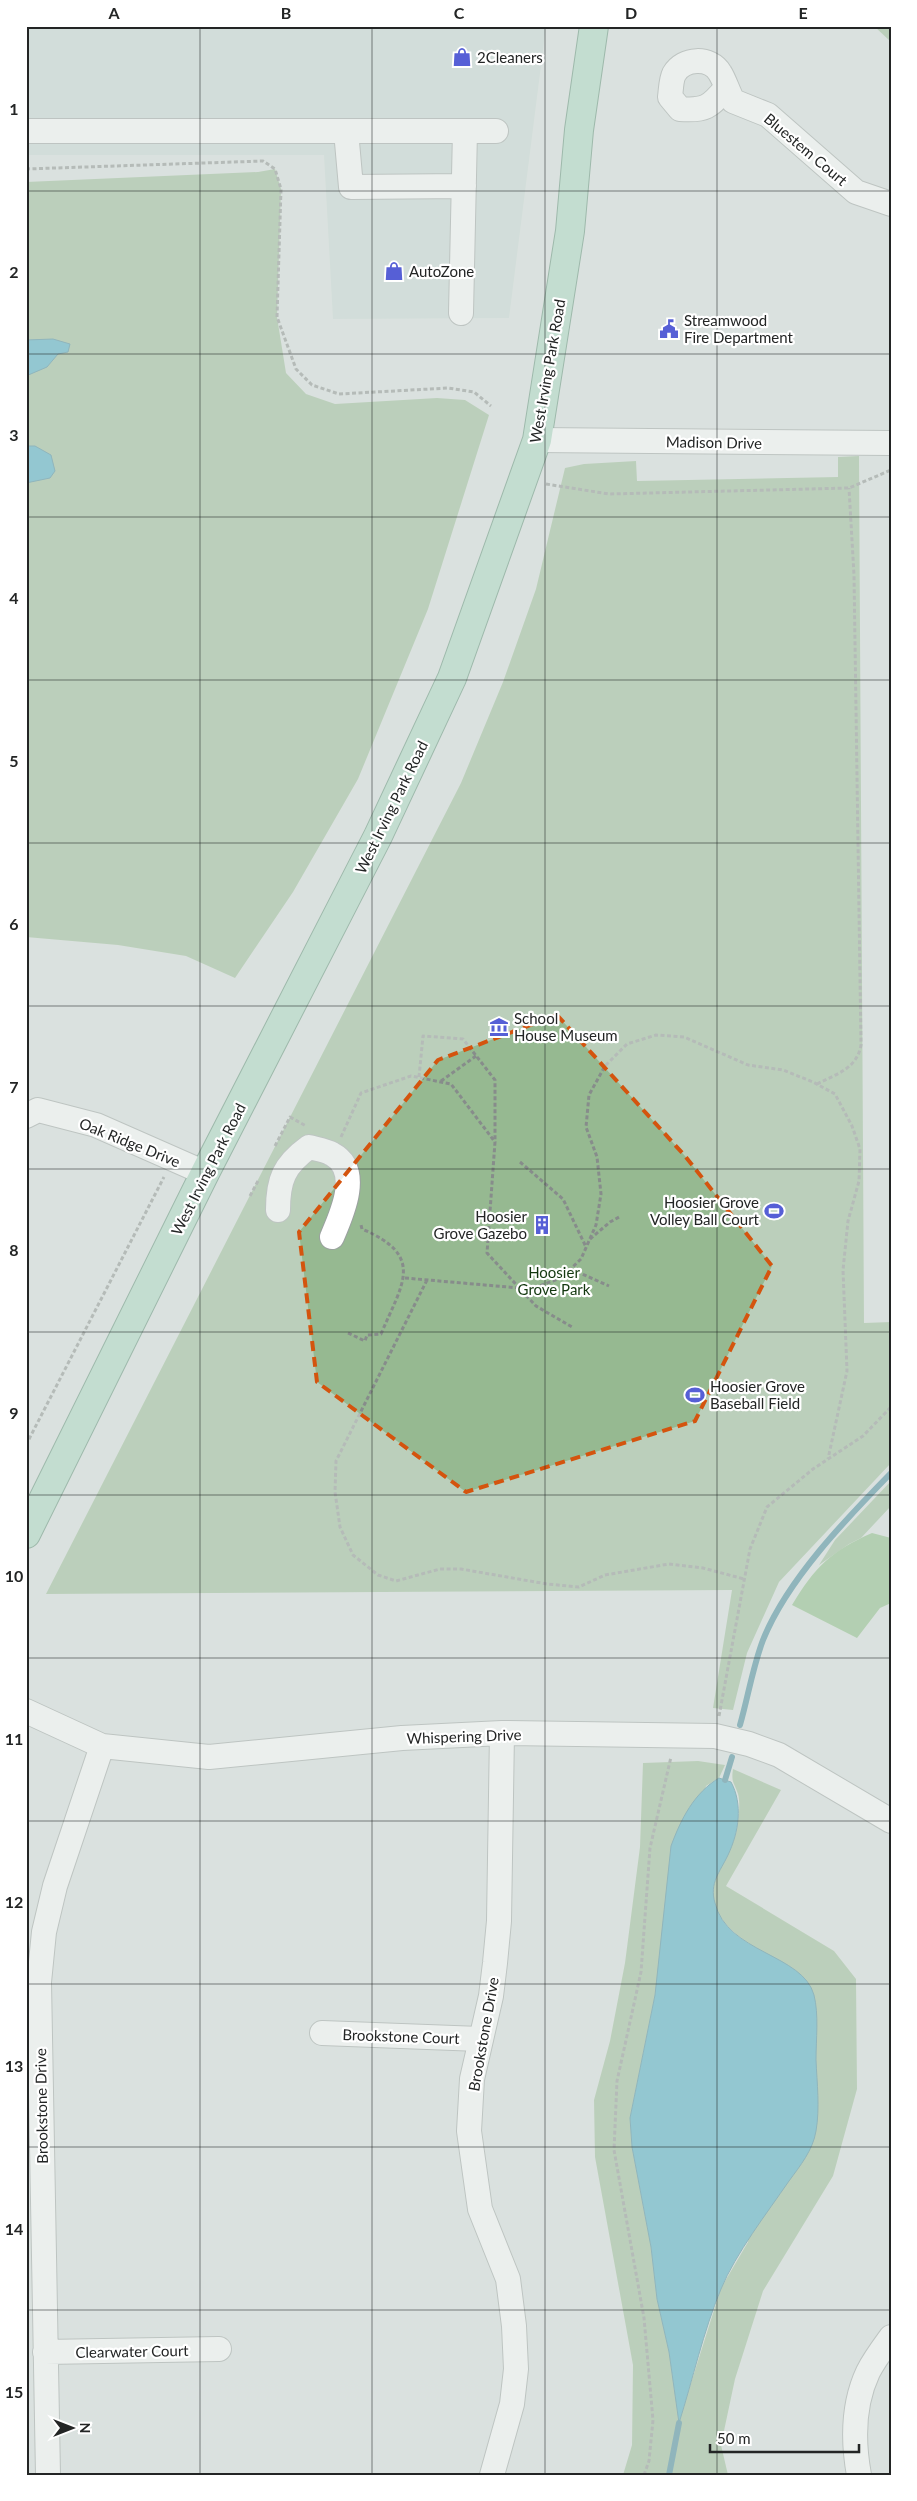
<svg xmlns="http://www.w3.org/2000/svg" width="917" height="2501" font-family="Lato,sans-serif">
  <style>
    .built { fill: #c8d8d4 }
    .green { fill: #96b991 }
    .forest { fill: #84b97c }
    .water { fill: #3da6c1; stroke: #357f92 }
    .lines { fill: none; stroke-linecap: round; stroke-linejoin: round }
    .stream { stroke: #357f92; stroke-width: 6 }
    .minor-casing { stroke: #9ba1a0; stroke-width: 26 }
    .major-casing { stroke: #53876d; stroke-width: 30 }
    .path { stroke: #878c8b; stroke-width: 3; stroke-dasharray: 4 2.5; stroke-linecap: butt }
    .minor { stroke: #fff; stroke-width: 24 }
    .major { stroke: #a7d7bf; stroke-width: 28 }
    .marked { fill: none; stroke: #d4540e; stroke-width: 4; stroke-dasharray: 10 6; stroke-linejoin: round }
    .grid { fill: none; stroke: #232525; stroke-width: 1; stroke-opacity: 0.55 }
    .labels { text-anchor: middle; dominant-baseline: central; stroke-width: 4.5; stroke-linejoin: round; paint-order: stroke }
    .poi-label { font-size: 15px; fill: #232525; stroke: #fff; text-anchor: start }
    .street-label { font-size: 15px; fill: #232525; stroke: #fff }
    .park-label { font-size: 15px; fill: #13380f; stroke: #fff }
    .neatline { fill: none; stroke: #232525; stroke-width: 2 }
    .grid-label { font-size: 16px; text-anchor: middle; font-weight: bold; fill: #232525 }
  </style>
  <rect width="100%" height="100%" fill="#dae1df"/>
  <path class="built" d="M26,26h520l-37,292 -176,1 -9,-164h-298z"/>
  <path class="green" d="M874,26h17v16z
    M275,169l6,20 -4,128 9,56 20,21 29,10 102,-6 28,2 24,15 -61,194 -70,170 -65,113 -58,86 -49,-22 -68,-11 -92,-8v-755l232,-10z
    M859,456l5,867 27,-1v141l-112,119 -32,71 -14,57 -20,-2 19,-118 -686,4 415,-811 42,-101 33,-93 29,-121 19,-4 52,-3 1,20 201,-4v-20z
    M891,1481v25l-30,32 -12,6 -30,21 16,-25z
    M698,1761l27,4 -6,13 -13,8 -51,209 -25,123 2,29 19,100 6,52 12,53 10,69 42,-133 27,-46 38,-278c-32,-16 -85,-42 -71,-86 5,-16 17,-29 21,-45 2,-11 5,-28 2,-39 -4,-12 -7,-11 -5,-25l48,21 -55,96 108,65 22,28 1,110 -24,87 -70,115 -28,88 -14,66 7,30h-105l9,-30 1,-80 -38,-208 -1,-57 16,-59 15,-78 15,-116 3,-84z"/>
  <path class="forest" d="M872,1533l19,5v65l-11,5 -23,30 -65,-33c23,-38 39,-54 80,-72z"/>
  <path class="water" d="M53,339l17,5 -2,8 -10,2 -11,13 -21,9v-36z
    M26,446h9l16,9 4,16 -5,7 -24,5z
    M719,1778l12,4c12,22 8,50 -3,73 -8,17 -19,28 -13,48 12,50 88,51 99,92 5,20 2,44 2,65 1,23 4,48 0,71 -3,19 -16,35 -27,50 -22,32 -53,72 -68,108 -18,43 -28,90 -42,134l-10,-71 -12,-53 -6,-52 -19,-100 -2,-29 25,-123 16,-149c10,-27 23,-53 48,-68z"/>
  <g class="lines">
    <path class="stream" d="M740,1725c8,-28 13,-59 23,-85 24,-60 83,-121 128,-167
      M725,1780l7,-23
      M669,2475l10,-52"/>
    <g class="minor-casing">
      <path id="minor" d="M726,88c-16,19 -21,23 -46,21l-10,-12c1,-7 1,-17 4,-23 9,-16 36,-18 46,-1 5,8 8,19 13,28l35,14 88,77 35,12
        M26,131h470
        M346,131l5,56 113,-1
        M461,313l4,-182
        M537,440l354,3
        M26,1116l12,-6 58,15 109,48
        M278,1210c0,-30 6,-45 31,-63 7,2 16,3 23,7 30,16 10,60 0,83
        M26,1711l76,35 107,11 193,-19 100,-5 213,3 34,8 30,11 112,66
        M322,2033l158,6
        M45,2352l174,-3
        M48,2475l-9,-493 5,-50 11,-46 47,-140
        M492,2475l20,-71 4,-35 -2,-43 -6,-47 -28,-70 -11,-78 3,-52 19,-83 4,-33 4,-42 3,-188
        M859,2475c-6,-33 -6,-71 9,-103 6,-12 15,-24 23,-35"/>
    </g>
    <g class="major-casing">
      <path id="major" d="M26,1534l179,-361 173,-337 74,-158 85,-238 33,-209 9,-101 15,-104"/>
    </g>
    <path class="path" d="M26,169l237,-8 12,8 6,20 -4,128 19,52 16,16 27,9 109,-6 26,4 17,14
      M546,484l63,10 240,-6 42,-18
      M419,1077l4,-41 40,3 32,41v62
      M441,1081l35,-25
      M817,1084c19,-10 40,-15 44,-39l-7,-470 -5,-87
      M341,1137l20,-44 50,-17 40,8 44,58 -8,111 49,53 36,21
      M275,1146l15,-29 16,9
      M520,1162l43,37 23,48
      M250,1196l8,-15
      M590,1239l20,-17 11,-6
      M571,1269l38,17
      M405,1278l126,11 30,-11 20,-19 15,-34 5,-31 -4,-37 -11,-30 3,-32 16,-29 22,-22 29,-9 28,2 64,28 35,5 30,12 22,12 17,32 8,23 -1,32 -11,40 -5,49 4,101 -19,88
      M427,1280l-91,181 -1,31 5,35 13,28 25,20 18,6 44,-12h21l86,15 32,3 26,-12 64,-11 34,4 41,11
      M348,1333l17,8 2,-6 14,-1c21,-50 45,-78 -19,-105l-1,-4
      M26,1445l138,-268
      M719,1716l31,-167 17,-42 46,-38 50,-33 28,-29
      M644,2475l5,-14 4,-41 -9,-102 -30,-168 3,-69 24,-109 9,-124 21,-91"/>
    <use href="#minor" class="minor"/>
    <use href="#major" class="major"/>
  </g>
  <path d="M0 0H917V2501H0ZM557,1015l128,141 87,110 -77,155 -229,71 -149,-110 -18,-150 139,-172z" fill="#dae1df" fill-opacity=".55" fill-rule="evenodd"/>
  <path class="marked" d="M557,1015l128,141 87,110 -77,155 -229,71 -149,-110 -18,-150 139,-172z"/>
  <path class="grid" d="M200,26v2449M372,26v2449M545,26v2449M717,26v2449M26,191h865M26,354h865M26,517h865M26,680h865M26,843h865M26,1006h865M26,1169h865M26,1332h865M26,1495h865M26,1658h865M26,1821h865M26,1984h865M26,2147h865M26,2310h865"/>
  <defs>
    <g id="shop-bare" transform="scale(1.5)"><path d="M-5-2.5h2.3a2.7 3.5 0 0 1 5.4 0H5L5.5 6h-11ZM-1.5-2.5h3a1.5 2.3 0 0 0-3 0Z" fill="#565fd6" stroke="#fff" stroke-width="2.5" paint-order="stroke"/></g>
    <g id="civic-bare" transform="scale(1.5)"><path d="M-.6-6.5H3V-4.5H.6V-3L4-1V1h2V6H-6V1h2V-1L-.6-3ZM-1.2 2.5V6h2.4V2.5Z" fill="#565fd6" stroke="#fff" stroke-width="2.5" paint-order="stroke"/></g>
    <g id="museum-bare" transform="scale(1.5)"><path d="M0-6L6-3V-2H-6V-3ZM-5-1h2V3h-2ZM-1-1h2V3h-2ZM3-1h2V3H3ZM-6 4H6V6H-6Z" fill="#565fd6" stroke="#fff" stroke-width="2.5" paint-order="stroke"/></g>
    <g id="stadium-bare" transform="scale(1.5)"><path d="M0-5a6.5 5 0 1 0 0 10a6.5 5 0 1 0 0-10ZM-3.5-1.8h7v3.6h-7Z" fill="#565fd6" stroke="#fff" stroke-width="2.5" paint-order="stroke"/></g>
    <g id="building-bare" transform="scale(1.5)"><path d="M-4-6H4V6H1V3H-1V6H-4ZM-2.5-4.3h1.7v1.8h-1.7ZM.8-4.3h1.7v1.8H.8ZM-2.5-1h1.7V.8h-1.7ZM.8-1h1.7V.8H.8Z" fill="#565fd6" stroke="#fff" stroke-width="2.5" paint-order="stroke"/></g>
  </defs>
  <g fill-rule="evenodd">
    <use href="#shop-bare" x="462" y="57"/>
    <use href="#shop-bare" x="394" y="271"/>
    <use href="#civic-bare" x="669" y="329"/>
    <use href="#museum-bare" x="499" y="1027"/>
    <use href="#stadium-bare" x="774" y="1211"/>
    <use href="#building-bare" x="542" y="1225"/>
    <use href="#stadium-bare" x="695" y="1395"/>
  </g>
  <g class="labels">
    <g class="poi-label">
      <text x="477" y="57">2Cleaners</text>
      <text x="409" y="271">AutoZone</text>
      <text x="684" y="320">Streamwood<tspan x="684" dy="17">Fire Department</tspan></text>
      <text x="514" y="1018">School<tspan x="514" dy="17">House Museum</tspan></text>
      <text x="759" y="1202" text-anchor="end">Hoosier Grove<tspan x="759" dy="17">Volley Ball Court</tspan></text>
      <text x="527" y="1216" text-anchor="end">Hoosier<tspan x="527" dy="17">Grove Gazebo</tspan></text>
      <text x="710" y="1386">Hoosier Grove<tspan x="710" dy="17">Baseball Field</tspan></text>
    </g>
    <g class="street-label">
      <text transform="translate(806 149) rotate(40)">Bluestem Court</text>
      <text transform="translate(547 371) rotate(-80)">West Irving Park Road</text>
      <text transform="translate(714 442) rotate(1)">Madison Drive</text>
      <text transform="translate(391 807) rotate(-64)">West Irving Park Road</text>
      <text transform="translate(130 1142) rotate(22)">Oak Ridge Drive</text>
      <text transform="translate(208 1169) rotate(-63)">West Irving Park Road</text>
      <text transform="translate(464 1736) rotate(-2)">Whispering Drive</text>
      <text transform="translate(483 2034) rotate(-80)">Brookstone Drive</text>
      <text transform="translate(401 2036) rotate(2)">Brookstone Court</text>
      <text transform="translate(41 2106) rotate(-91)">Brookstone Drive</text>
      <text transform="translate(132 2351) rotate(-1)">Clearwater Court</text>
    </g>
    <g class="park-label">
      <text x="554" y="1272">Hoosier<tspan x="554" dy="17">Grove Park</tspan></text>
    </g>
  </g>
  <rect width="917" height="2501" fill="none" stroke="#ffffff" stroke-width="55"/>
  <g transform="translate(72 2428) rotate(90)" stroke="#ffffff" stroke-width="4" paint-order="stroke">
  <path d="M0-4L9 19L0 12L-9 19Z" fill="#232525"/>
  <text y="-8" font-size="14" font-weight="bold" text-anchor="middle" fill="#232525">N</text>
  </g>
  <path d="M710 2444v8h149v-8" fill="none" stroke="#232525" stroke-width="2.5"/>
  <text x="717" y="2444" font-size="15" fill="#232525" stroke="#ffffff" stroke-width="4" paint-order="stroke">50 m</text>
  <rect x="28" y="28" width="862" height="2446" class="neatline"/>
  <g class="grid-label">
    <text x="114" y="19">A</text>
    <text x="286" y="19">B</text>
    <text x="459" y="19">C</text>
    <text x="631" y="19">D</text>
    <text x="803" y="19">E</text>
    <text x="14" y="115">1</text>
    <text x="14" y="278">2</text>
    <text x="14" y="441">3</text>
    <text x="14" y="604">4</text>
    <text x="14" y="767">5</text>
    <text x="14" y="930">6</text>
    <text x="14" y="1093">7</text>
    <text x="14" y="1256">8</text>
    <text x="14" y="1419">9</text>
    <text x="14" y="1582">10</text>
    <text x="14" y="1745">11</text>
    <text x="14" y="1908">12</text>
    <text x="14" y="2072">13</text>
    <text x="14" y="2235">14</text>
    <text x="14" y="2398">15</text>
  </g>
</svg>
